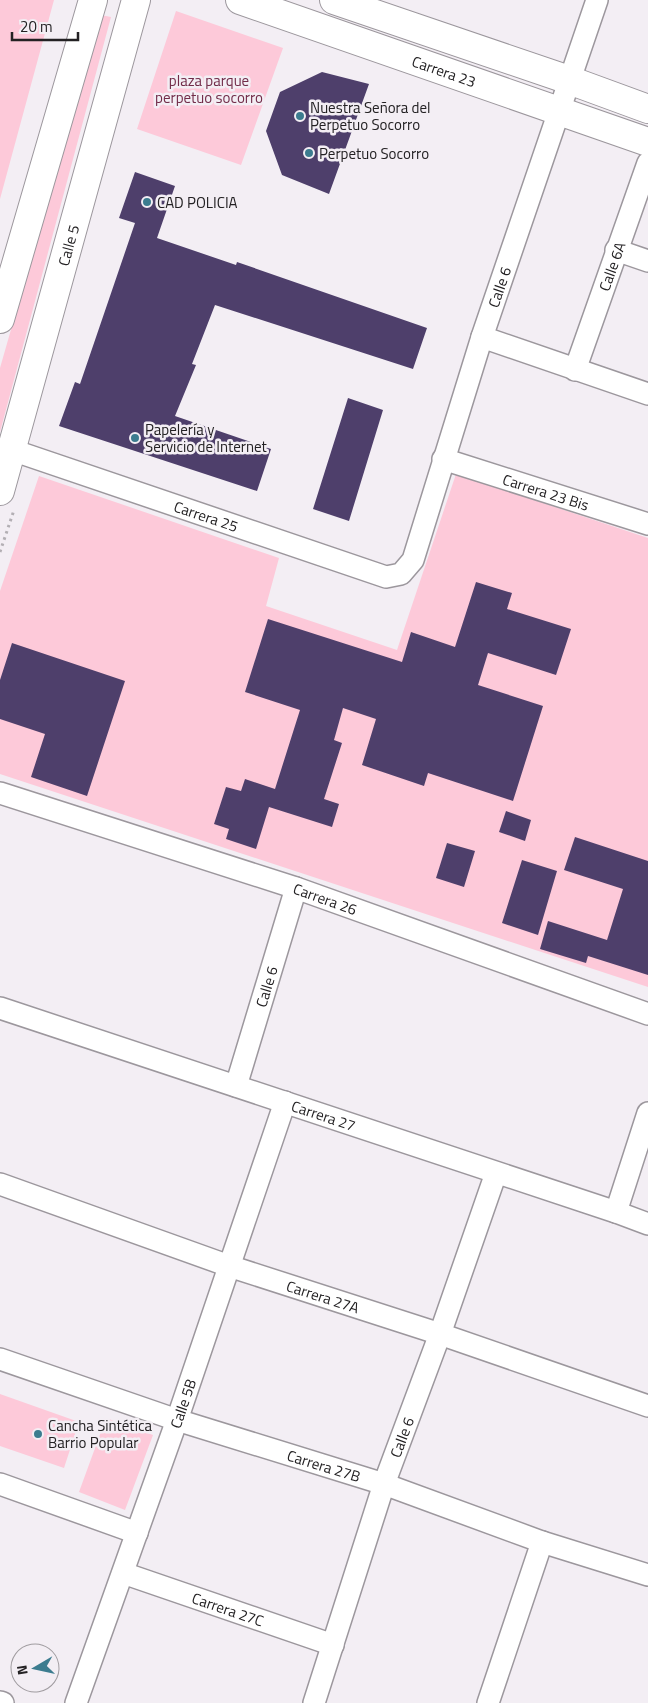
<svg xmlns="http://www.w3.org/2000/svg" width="648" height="1703" font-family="'Titillium Web',sans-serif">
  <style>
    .green { fill: #fdc9d9 }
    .building { fill: #4e3f6b }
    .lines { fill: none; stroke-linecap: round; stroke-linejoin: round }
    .street-casing { stroke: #9c979d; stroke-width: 24 }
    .secondary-casing { stroke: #9c979d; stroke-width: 30 }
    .path { stroke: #b3afb4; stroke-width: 3; stroke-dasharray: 2.5 4; stroke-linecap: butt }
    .street { stroke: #fff; stroke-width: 21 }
    .secondary { stroke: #fff; stroke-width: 28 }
    .poi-dot { fill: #3c7c8f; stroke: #f3eef4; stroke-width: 2 }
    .labels { text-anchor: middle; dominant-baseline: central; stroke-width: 5; stroke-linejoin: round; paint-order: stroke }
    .street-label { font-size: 15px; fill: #232123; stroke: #f3eef4 }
    .park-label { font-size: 15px; fill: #722c49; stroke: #f3eef4 }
    .poi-label { font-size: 15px; fill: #232123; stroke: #f3eef4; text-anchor: start }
  </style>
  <rect width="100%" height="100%" fill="#f3eef4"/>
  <path class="green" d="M0,0h54l-54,199z
    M176,11l107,37 -42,117 -104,-36z
    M101,15l10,2 -111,415v-64z
    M456,474l192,64v449l-648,-213v-183l39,-115 240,82 -13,48 131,44z
    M0,1394l79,28 -15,46 -64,-22z
    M106,1418l47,17 -28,75 -46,-18z"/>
  <path class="building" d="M322,72l47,12 -40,110 -47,-19 -16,-44 14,-39z
    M135,172l40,14 -18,52 79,27 1,-3 190,66 -14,41 -198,-64 -23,59 4,1 -21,51 96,33 -14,42 -198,-65 16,-44 5,2 55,-161 -16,-5z
    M348,398l35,12 -34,111 -36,-12z
    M476,582l36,11 -5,16 64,20 -15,46 -68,-22 -10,32 65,21 -30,95 -85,-28 -4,13 -62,-21 14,-46 -33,-11 -9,32 8,3 -18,56 15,5 -7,23 -63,-20 -13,42 -30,-10 3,-10 -15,-5 12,-37 15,4 4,-12 30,10 25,-79 -55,-18 23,-73 134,43 9,-30 44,15z
    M12,643l113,38 -38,115 -56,-19 14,-43 -45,-15v-39z
    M506,811l25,9 -6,21 -26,-9z
    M575,837l73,24v114l-60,-19 -2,7 -46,-14 8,-28 59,19 16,-51 -59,-19z
    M447,843l28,8 -11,36 -28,-9z
    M522,860l35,11 -19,64 -36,-12z"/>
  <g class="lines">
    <g class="street-casing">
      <g id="street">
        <path d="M616,250l32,11"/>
        <path d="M482,337l166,57"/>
        <path id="s1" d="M575,370l73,-207"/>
        <path id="s2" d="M12,450l374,127 15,-3 12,-14 69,-223 115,-337"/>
        <path id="s3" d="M443,459l205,65"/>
        <path id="s4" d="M0,793l296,95 352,126"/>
        <path id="s5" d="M0,1008l616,204 32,12"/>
        <path id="s6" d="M236,1086l60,-198"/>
        <path id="s7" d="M0,1184l229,82 211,68 208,72"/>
        <path d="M616,1212l32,-99"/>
        <path id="s8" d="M0,1359l177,61 207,64 158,58 106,33"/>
        <path d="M0,1484l137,49"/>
        <path id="s9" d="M123,1573l210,72"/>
        <path d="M0,1702l3,1"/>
        <path id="s10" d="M76,1703l101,-283 108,-318"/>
        <path id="s11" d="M314,1703l70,-219 56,-150 56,-161"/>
        <path d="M488,1703l54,-161"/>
      </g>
    </g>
    <g class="secondary-casing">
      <g id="secondary">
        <path id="s12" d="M240,0l408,142"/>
        <path d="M334,0l235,80 79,29"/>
        <path d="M0,319l93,-319"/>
        <path id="s13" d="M0,491l136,-491"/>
      </g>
    </g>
    <path class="path" d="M0,552l14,-42"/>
    <use href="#street" class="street"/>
    <use href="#secondary" class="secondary"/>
  </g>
  <g class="poi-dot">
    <circle cx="300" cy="116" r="5"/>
    <circle cx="309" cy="153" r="5"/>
    <circle cx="147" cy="202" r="5"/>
    <circle cx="135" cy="438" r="5"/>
    <circle cx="38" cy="1434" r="5"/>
  </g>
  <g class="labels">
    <g class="street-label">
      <text stroke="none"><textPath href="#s12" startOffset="216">Carrera 23</textPath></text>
      <text stroke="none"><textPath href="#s13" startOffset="255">Calle 5</textPath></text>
      <text stroke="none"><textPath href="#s1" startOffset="110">Calle 6A</textPath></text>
      <text stroke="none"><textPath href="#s2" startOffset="715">Calle 6</textPath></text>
      <text stroke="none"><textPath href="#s3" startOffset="108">Carrera 23 Bis</textPath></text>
      <text stroke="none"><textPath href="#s2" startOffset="205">Carrera 25</textPath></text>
      <text stroke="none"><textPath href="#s4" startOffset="342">Carrera 26</textPath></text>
      <text stroke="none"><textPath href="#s6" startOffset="104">Calle 6</textPath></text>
      <text stroke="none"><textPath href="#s5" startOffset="341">Carrera 27</textPath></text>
      <text stroke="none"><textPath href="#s7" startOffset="342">Carrera 27A</textPath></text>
      <text stroke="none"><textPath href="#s10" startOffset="318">Calle 5B</textPath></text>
      <text stroke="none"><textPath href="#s11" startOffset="280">Calle 6</textPath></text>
      <text stroke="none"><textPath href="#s8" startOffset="341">Carrera 27B</textPath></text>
      <text stroke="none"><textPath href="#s9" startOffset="111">Carrera 27C</textPath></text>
    </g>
    <g class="park-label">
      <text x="209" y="80">plaza parque<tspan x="209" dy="17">perpetuo socorro</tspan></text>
    </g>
    <g class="poi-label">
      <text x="310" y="107">Nuestra Señora del<tspan x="310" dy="17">Perpetuo Socorro</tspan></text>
      <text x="319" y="153">Perpetuo Socorro</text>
      <text x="157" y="202">CAD POLICIA</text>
      <text x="145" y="429">Papelería y<tspan x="145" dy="17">Servicio de Internet</tspan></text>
      <text x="48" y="1425">Cancha Sintética<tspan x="48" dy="17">Barrio Popular</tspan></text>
    </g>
  </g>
  <g transform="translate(35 1668) rotate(261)"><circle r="24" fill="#f3eef4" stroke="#a09ca0"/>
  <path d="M0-4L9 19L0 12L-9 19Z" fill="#3c7c8f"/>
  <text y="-8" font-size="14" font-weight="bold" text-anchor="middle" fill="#232123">N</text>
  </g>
  <path d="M12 32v8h66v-8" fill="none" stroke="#232123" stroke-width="2.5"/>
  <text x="20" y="32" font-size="15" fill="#232123" stroke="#f3eef4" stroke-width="4" paint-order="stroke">20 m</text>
</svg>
